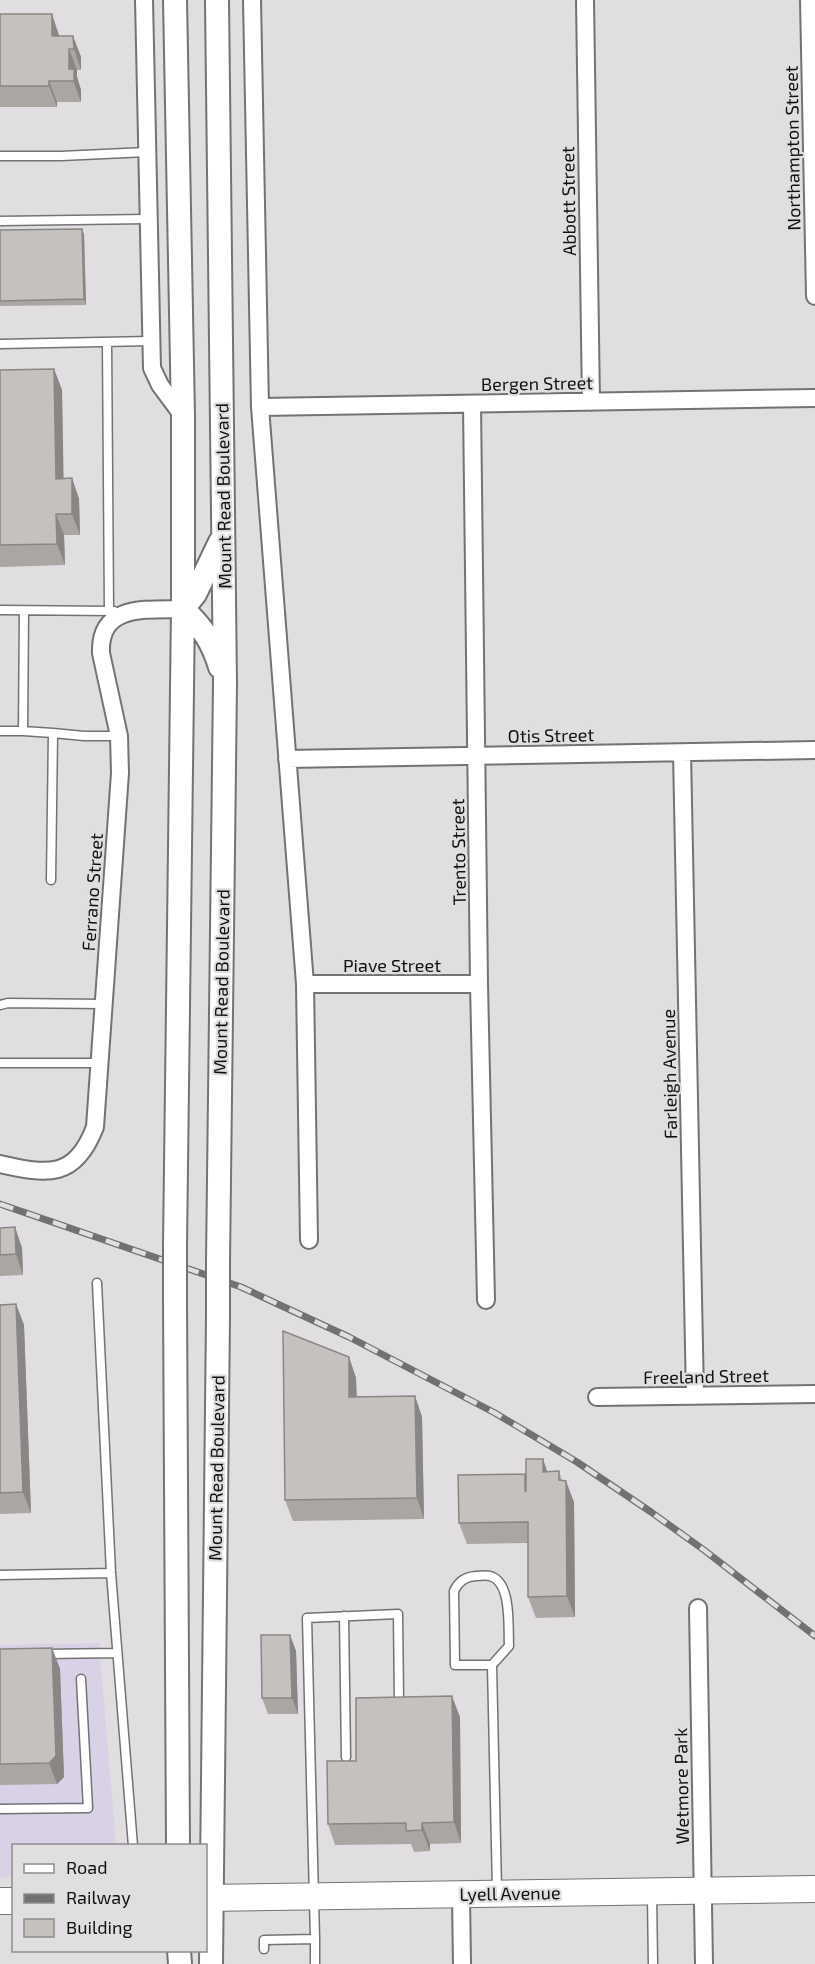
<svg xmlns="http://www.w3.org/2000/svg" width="815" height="1964" font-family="'Exo 2',sans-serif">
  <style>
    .commercial { fill: #d9d1e6 }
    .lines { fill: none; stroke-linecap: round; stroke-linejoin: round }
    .service-casing { stroke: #737274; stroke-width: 11 }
    .minor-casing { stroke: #737274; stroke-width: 20 }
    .secondary-casing { stroke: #737274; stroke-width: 26 }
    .primary-casing { stroke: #737274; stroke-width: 28 }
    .service { stroke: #fff; stroke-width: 8 }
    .minor { stroke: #fff; stroke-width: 16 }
    .secondary { stroke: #fff; stroke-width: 22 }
    .primary { stroke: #fff; stroke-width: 26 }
    .rail-casing { stroke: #717072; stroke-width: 7 }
    .rail { stroke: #e0dee1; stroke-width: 4.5; stroke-dasharray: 14; stroke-linecap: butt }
    .secondary-bridge-casing { stroke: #737274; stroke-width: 26; stroke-linecap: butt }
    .secondary-bridge { stroke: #fff; stroke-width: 22 }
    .wall { fill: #a9a6a3 }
    .shaded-wall { fill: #898785 }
    .building { fill: #c4c1be; stroke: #898785; stroke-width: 1.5 }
    .labels { text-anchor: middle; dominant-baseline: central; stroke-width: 4.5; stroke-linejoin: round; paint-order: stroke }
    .street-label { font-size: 18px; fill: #121112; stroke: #e0dee1 }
  </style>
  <rect width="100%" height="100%" fill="#e0dee1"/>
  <path class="commercial" d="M99,1643l17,202 -102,1 -1,31 -13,1v-233z"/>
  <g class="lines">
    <g class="service-casing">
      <path id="service" d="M0,156h61l86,-4
        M0,221l148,-2
        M107,342l2,269
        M0,344l151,-3
        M0,610l114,1
        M0,731h23l1,-120
        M23,731l30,2 -2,147
        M53,733l31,3h35
        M0,1005l8,-2 95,1
        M0,1063h100
        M97,1283l14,290 22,273
        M0,1575l111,-2
        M344,1616l2,141
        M45,1654l71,-1
        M492,1665h-37l-1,-74c5,-10 11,-14 22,-15 4,0 10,-1 14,0 22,6 18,51 19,70l-17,19 5,225
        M0,1809l88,-1 -7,-129
        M652,1895l1,69
        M315,1939v25
        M264,1949v-9l51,-1 -8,-321 91,-4 1,87"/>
    </g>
    <g class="minor-casing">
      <path id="minor" d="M144,0l8,368 8,17 23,31
        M252,0l8,407 45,577 4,256
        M585,0l6,402
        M809,0l6,296
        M472,404l7,580 7,316
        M260,407l555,-9
        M682,753l13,643
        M287,759l528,-9
        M305,984h174
        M0,1164c48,11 75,15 95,-37l25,-354 -1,-37 -18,-83c-2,-50 47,-43 82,-44
        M597,1397l218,-3
        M698,1608l6,356
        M461,1894l1,70"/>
    </g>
    <g class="secondary-casing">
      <path id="secondary" d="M175,0l8,416v193l-8,637
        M217,0l8,683 -7,579
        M183,609c20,19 29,32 37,58
        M183,609l12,-15 25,-52
        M175,1299l3,547
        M179,1950l1,14
        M211,1964l7,-648"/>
    </g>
    <g class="primary-casing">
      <path id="primary" d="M206,1898l609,-9
        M0,1901h14"/>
    </g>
    <use href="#service" class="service"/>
    <use href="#minor" class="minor"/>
    <use href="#secondary" class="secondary"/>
    <use href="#primary" class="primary"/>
    <g class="rail-casing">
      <path id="rail" d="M0,1204l241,83 108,50 146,76 82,49 74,50 53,38 111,86"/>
    </g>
    <use href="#rail" class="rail"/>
    <g class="secondary-bridge-casing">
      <path id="secondary-bridge" d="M175,1299v-53
        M218,1316v-54"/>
    </g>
    <use href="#secondary-bridge" class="secondary-bridge"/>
  </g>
  <path class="wall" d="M0,14l59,22h14l8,21v13h-4v7l4,13v12h-24v5h-57z
    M0,230l84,4 2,71 -86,1z
    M54,369l8,21 1,89 9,-1 7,21 1,36h-16l1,30 -65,2v-197z
    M15,1227l7,21 1,27 -23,1v-48z
    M0,1304h16l8,21 7,188 -31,1z
    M349,1357l7,21 1,19 58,-1 7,21 2,102 -131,2 -8,-21z
    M543,1459l4,13 12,-1 3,10 12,21 1,115 -39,1 -8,-21v-54l-61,1 -8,-21 66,-49 1,5z
    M290,1635l6,16 2,63h-30l-6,-16z
    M52,1648l8,21 4,108 -7,7 -57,1v-136z
    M460,1717l1,126 -31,1v7l-16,1 -3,-8 -76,1 -7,-21 28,-63z"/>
  <path class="shaded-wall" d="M52,14l7,21v22l-7,-21z
    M73,36l8,21v13l-7,-21z
    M69,49l8,21v7l4,13v12l-12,-33z
    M49,81l8,21v5l-8,-21z
    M82,229l2,5 2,71 -2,-6z
    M54,369l8,21 2,110 -8,-21z
    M72,478l7,21 1,36 -8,-21z
    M56,514l8,21 1,30 -8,-21z
    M15,1227l7,21 1,27 -7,-21z
    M16,1304l8,21 7,188 -8,-21z
    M349,1357l7,21 1,40 -8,-21z
    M415,1396l7,21 2,102 -7,-21z
    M543,1459l7,21 -7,-8z
    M566,1481l8,21 1,115 -8,-21z
    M290,1635l6,16 2,63 -6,-16z
    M52,1648l8,21 4,108 -7,7 -8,-21z
    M452,1696l8,21 1,126 -7,-21z
    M422,1823l8,21v7l-8,-21z"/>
  <path class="building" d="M0,14h52v22h21l1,13h-5v20h5v12h-25v5h-49z
    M82,229l2,70 -84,2v-71z
    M54,369l2,110 16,-1v36h-16l1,30 -57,1v-175z
    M15,1227l1,27 -16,1v-27z
    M16,1304l7,188 -23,1v-188z
    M283,1331l66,26v40l66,-1 2,102 -132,2z
    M526,1459h17v13l16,-1v9l7,1 1,115 -39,1v-75l-69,1 -1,-48 67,-1v17h1z
    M261,1635h29l2,63h-30z
    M52,1648l4,108 -7,7 -49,1v-115z
    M452,1696l2,126 -32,1v7l-16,1v-8l-78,1 -1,-63h29v-63z"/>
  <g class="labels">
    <g class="street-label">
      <text transform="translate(792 148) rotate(-91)">Northampton Street</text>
      <text transform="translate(568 201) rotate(-91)">Abbott Street</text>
      <text transform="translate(537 383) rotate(-1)">Bergen Street</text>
      <text transform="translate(223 496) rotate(-91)">Mount Read Boulevard</text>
      <text transform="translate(551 735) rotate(-1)">Otis Street</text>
      <text transform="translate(458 852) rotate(-91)">Trento Street</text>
      <text transform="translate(92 892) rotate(-86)">Ferrano Street</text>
      <text x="392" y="965">Piave Street</text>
      <text transform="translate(221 982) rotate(-89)">Mount Read Boulevard</text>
      <text transform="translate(669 1074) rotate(-91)">Farleigh Avenue</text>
      <text transform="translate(706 1376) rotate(-1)">Freeland Street</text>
      <text transform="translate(216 1468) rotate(-89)">Mount Read Boulevard</text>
      <text transform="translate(681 1786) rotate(-91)">Wetmore Park</text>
      <text transform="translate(510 1893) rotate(-1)">Lyell Avenue</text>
    </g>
  </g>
  <rect x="12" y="1844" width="195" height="108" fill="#e0dee1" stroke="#8e8c8e" stroke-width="1.5"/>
  <rect x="24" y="1864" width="30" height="9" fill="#ffffff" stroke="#8e8c8e" stroke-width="1.5"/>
  <text x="66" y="1874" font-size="18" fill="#121112">Road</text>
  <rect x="24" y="1894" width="30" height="9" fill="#717072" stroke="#8e8c8e" stroke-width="1.5"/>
  <text x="66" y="1904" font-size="18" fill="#121112">Railway</text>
  <rect x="24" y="1919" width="30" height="18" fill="#c4c1be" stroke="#8e8c8e" stroke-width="1.5"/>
  <text x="66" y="1934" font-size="18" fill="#121112">Building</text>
</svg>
